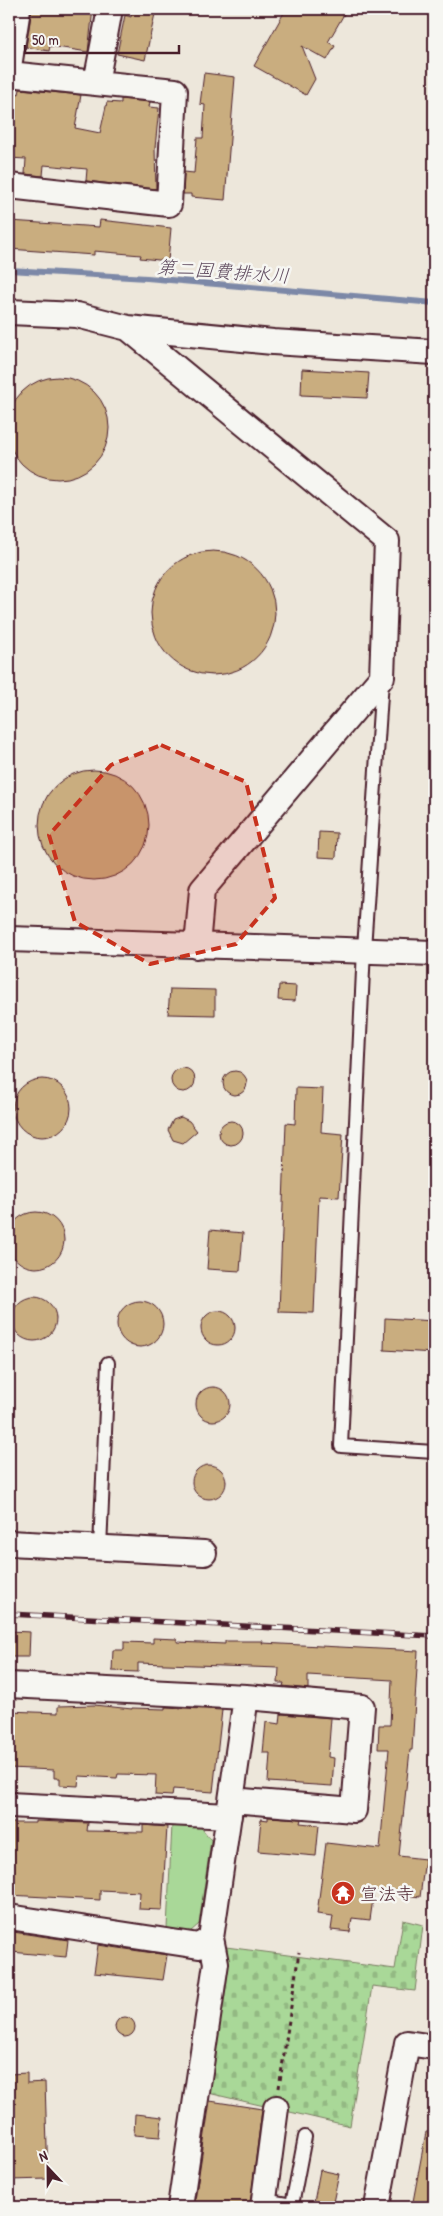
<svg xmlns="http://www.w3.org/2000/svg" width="443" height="2216" font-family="'Patrick Hand','Klee One',sans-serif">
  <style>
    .green { fill: #a9d898; stroke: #7a7c62 }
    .cemetery { fill: url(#cemetery-stones); stroke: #7a7c62 }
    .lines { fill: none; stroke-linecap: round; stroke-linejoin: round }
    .stream { stroke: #7c88a7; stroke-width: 6 }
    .building { fill: #c9ad7f; stroke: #4a1f2b }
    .service-casing { stroke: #4a1f2b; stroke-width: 16 }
    .minor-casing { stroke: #4a1f2b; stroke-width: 28 }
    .path { stroke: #4a1f2b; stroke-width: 3; stroke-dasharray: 4 4; stroke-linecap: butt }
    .service { stroke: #f6f6f2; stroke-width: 12 }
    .minor { stroke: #f6f6f2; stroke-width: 24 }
    .rail-casing { stroke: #4a1f2b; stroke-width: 5.5 }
    .rail { stroke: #f6f6f2; stroke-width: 4; stroke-dasharray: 11; stroke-linecap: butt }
    .marked { fill: #c8321e; fill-opacity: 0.2; stroke: #c8321e; stroke-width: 4; stroke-dasharray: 10 6; stroke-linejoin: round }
    .labels { text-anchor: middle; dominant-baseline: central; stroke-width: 5; stroke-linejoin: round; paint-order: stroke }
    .poi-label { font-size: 18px; fill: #4a1f2b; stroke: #f6f6f2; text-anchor: start }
    .water-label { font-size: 19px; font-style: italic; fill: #5f4b5f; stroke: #f6f6f2 }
  </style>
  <defs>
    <pattern id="cemetery-stones" width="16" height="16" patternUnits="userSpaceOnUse" patternTransform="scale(1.25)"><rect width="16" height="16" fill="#a9d898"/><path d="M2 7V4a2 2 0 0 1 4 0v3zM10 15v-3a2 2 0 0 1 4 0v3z" fill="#93b983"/></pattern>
  </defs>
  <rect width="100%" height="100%" fill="#ede7db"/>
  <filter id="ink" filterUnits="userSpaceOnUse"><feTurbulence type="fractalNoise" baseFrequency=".02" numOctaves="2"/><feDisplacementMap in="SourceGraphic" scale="10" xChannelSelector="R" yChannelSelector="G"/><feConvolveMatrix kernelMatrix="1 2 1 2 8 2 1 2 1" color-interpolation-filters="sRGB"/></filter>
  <g filter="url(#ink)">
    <path class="green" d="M172,1825h27l12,15 -12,84 -9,8 -23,-4z"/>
    <path class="cemetery" d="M403,1920l20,5 -8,66 -43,-5 -22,140 -146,-34 22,-145 169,22z"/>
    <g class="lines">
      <path class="stream" d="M9,270l138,8 287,25"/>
    </g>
    <path class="building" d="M32,9h61l-5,43 -38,-6 -1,5 -23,-4z
      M133,9h23l-11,51 -28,-6 8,-39 6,2z
      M286,9h61l-19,33 7,4 -8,14 -25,-14 13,33 -9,16 -52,-29z
      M204,73l31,4 -10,123 -34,-3v-3h-8l1,-22 10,1 3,-35h6l2,-33 -5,-1z
      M20,89l61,6 -6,33 25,5 7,-31 14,1v-4l29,3 -1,5 10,1 -4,40 1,41 -70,-8 1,-12 -43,-4 -1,11 -18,-2 1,-15 -17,-1v-18h2l6,-47 2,1z
      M100,220l71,8 -3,33 -28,-3 1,-3 -47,-4v4l-85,-6 1,-28 89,6z
      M302,369l67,4 -2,25 -66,-3z
      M7 428a51 51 0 1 1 102 0a51 51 0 1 1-102 0Z
      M151 613a62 62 0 1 1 124 0a62 62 0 1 1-124 0Z
      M39 825a55 55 0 1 1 110 0a55 55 0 1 1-110 0Z
      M319,832l18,1 -1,25 -18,-1z
      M279,985l17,1 -1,15 -17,-1z
      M170,989l45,1v25l-47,-1z
      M171 1080a12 12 0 1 1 24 0a12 12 0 1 1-24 0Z
      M223 1083a12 12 0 1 1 24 0a12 12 0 1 1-24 0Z
      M13 1108a29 29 0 1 1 58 0a29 29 0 1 1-58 0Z
      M296,1088l27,1 -2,43 22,2 -4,63 -20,-1 -5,117 -35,-1 7,-189 9,1z
      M181,1117l8,4 8,10 -14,12 -10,-3 -5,-10 5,-10z
      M219 1133a12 12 0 1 1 24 0a12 12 0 1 1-24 0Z
      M8 1240a28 28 0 1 1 56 0a28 28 0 1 1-56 0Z
      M210,1230l33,3 -3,38 -33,-2z
      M12 1319a22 22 0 1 1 44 0a22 22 0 1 1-44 0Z
      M117 1324a23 23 0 1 1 46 0a23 23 0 1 1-46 0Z
      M201 1328a17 17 0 1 1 34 0a17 17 0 1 1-34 0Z
      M385,1318l49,3v32l-50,-3z
      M196 1404a17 17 0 1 1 34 0a17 17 0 1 1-34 0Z
      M192 1482a17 17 0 1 1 34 0a17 17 0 1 1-34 0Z
      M9,1631l21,1 -1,25h-20z
      M153,1638l24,1v3l48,2v-3h38l-1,2 156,8 -6,99h-2l-11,106 26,3 -5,38 -46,-6 -4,29 -18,-2 -2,14 -19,-2 2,-14 -16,-2 9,-71 54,6 9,-100h-11l1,-24h11l2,-45 -84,-5v14l-25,-3 1,-3h-6l1,-15 -141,-5v9l-26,-1 1,-21h11v-8l29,1z
      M94,1705l38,4v-1l33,1v-2l57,3 -9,82 -40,-3 -1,7 -17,-1 1,-20 -38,-1 -1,4 -38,-2 -1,10 -18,-1v-7h-6v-8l-45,-2v-57l49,2v-7z
      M281,1714l50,4 -3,39 6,1 -2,28 -64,-4 2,-29h-7l3,-31 14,2z
      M268,1817l33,2 -1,4 19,2 -3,31 -58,-5 3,-32 7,1z
      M35,1821l53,2 -1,8 56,1v-7l24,2 -5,83 -23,-1 1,-17 -40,-2v10l-91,-5v-72h26z
      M13,1932l55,8 -2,17 -55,-5z
      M98,1945l69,10 -4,25 -69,-7z
      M115 2027a10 10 0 1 1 20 0a10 10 0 1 1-20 0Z
      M27,2073v10l18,-1 3,97 -39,1v-106z
      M210,2101l52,8 -12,98h-56z
      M135,2114l27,3 -2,20 -26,-2z
      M426,2132h8v75h-22z
      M320,2170l19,4 -7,33h-19z"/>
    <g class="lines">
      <g class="service-casing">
        <path id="service" d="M382,680l-18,269 -23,497 93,6
          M100,1548l8,-185
          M264,2200l28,5 13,-68"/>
      </g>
      <g class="minor-casing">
        <path id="minor" d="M9,67l9,-58
          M9,74l87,9 14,-74
          M9,186l160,18 6,-113 -79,-8
          M9,312l68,3 51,13 259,213 -5,136 -180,213 -5,56
          M128,328l145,14 161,10
          M9,939l425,14
          M9,1543l195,10
          M9,1685l237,12 116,10 -8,103 -123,-10
          M9,1805l220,11
          M9,1917l190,29 12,-8 35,-241
          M180,2207l36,-244 -5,-25
          M263,2207l13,-99
          M377,2207l30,-164 27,4"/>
      </g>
      <path class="path" d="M279,2088l20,-136"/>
      <use href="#service" class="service"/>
      <use href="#minor" class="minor"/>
      <g class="rail-casing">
        <path id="rail" d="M9,1614l425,22"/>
      </g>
      <use href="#rail" class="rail"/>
    </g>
  </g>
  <path class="marked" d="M161,745l85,37 29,116 -39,46 -86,20 -75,-42 -26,-87 62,-70z"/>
  <defs>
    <g id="temple-disc" transform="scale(1.25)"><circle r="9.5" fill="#c8321e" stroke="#f6f6f2"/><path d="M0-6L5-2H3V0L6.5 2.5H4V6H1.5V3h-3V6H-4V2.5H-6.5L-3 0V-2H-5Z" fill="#fff"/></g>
  </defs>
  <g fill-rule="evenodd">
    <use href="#temple-disc" x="343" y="1893"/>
  </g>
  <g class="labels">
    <g class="poi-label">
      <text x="360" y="1893">宣法寺</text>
    </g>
    <g class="water-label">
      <text transform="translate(223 271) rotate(4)">第二国費排水川</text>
    </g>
  </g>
  <rect width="443" height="2216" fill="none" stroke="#f6f6f2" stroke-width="30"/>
  <rect x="15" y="15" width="413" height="2186" fill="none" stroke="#4a1f2b" stroke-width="2" filter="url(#ink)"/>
  <g transform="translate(48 2168) rotate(338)" stroke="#f6f6f2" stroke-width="4" paint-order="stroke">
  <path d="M0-4L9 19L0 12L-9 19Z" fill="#4a1f2b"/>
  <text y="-8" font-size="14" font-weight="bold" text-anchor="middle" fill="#4a1f2b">N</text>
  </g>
  <path d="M25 45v8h154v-8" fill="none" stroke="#4a1f2b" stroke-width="2.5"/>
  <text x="32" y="45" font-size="15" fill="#4a1f2b" stroke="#f6f6f2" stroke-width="4" paint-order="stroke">50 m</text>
</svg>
